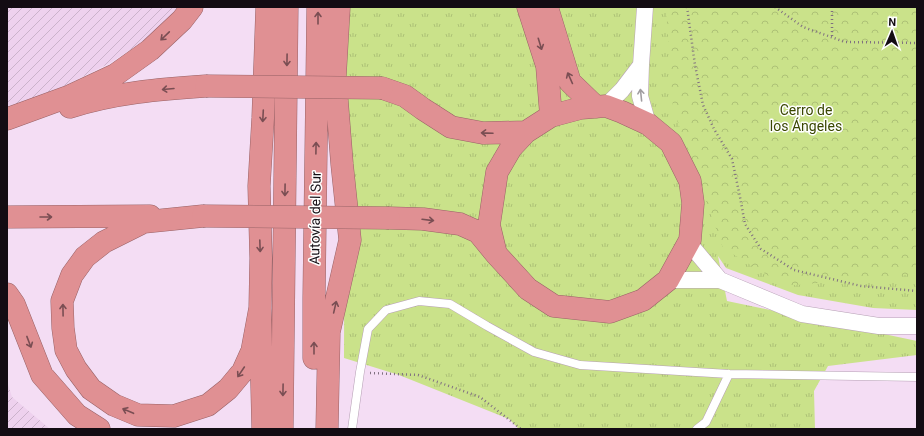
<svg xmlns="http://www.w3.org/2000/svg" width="924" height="436" font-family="Roboto,sans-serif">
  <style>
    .industrial { fill: url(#industrial-furrows) }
    .grass { fill: url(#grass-tufts) }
    .forest { fill: url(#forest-crowns) }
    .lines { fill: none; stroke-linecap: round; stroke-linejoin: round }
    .lane-casing { stroke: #b6a0b5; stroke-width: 9 }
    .street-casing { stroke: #b6a0b5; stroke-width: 17 }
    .highway-casing { stroke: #986266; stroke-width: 23 }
    .path { stroke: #807180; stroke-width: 2.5; stroke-dasharray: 1 3; stroke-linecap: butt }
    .lane { stroke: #fff; stroke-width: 8 }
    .street { stroke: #fff; stroke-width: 16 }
    .highway { stroke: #e09093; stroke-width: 22 }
    .highway-bridge-casing { stroke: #986266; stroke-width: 23; stroke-linecap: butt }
    .highway-bridge { stroke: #e09093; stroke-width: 22 }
    .oneway { stroke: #7a4e53 }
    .oneway2 { stroke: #a19ea1 }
    .labels { text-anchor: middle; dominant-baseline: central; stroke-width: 3; stroke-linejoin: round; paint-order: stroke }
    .park-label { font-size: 14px; fill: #3a4700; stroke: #fff }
    .street-label { font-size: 14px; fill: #130c13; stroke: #fff }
  </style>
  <defs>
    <pattern id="industrial-furrows" width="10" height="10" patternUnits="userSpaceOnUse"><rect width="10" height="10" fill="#eed1ee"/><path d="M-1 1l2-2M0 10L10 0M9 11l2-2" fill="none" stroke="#cbb2cb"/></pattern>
    <pattern id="grass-tufts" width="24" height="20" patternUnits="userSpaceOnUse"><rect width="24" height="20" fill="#cae28a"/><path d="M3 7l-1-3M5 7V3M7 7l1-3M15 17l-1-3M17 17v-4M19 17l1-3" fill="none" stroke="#adc176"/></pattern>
    <pattern id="forest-crowns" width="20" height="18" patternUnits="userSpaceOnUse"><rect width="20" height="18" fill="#cae28a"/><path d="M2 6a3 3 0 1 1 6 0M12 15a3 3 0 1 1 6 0" fill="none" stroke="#adc176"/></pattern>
  </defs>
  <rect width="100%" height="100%" fill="#f4ddf4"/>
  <path class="industrial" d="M7,7h173l-12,18 -58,38 -74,37 -29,11z
    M7,381l5,16 38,32h-43z"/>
  <path class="grass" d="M345,7h572v303l-44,-2 -75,-13 -72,-27 -8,-12 9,45 190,40v14l-89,11 -14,25 1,38h-296l-10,-10 -110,-44 -55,-17z"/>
  <path class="forest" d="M666,7h251v267l-132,12 -62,-38 -50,-139z"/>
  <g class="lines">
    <g class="lane-casing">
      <path id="lane" d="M352,429l8,-57 8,-43 18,-19 33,-9 31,3 37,22 47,26 46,13 149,9 188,3
        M697,429l9,-7 23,-48"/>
    </g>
    <g class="street-casing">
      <path id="street" d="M645,7l-4,58 -1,31 8,28
        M606,106l16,-16 19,-25
        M690,240l3,8 27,32
        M668,280h52l82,34 77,12h38"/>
    </g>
    <g class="highway-casing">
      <path id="highway" d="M528,7l19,59 4,50
        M547,7l23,75 26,25
        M382,88l23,8 18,13 28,18 32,6 43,-1
        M70,107c44,-14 90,-18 136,-21
        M7,119l63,-23 45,-21 35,-25 32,-30 10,-13
        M203,216l-59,6 -40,20 -19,15 -13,18 -10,26 1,27 3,22 10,19 15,20 23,16 24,10 36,1 34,-11 20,-16 15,-18 9,-20 8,-43
        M7,217l143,-1
        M389,218l34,1 37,5 18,8 18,22 32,35 26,17 56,6 33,-12 25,-20 22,-40 3,-37 -3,-22 -19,-38 -23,-19 -26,-12 -16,-6 -25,2 -30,8 -25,16 -15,16 -14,24 -8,53 7,29
        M7,294l7,10 28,71 35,40 22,14
        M314,358v-60l4,-291
        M263,429l-3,-121 1,-50 -2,-72 4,-68 4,-111
        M282,429l5,-422
        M327,429l2,-97 21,-92 -8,-76 -7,-88 4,-69"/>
    </g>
    <path class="path" d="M687,7l8,58 8,40 11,24 18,30 8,38 5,27 16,25 33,21 67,16 56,5
      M775,7l28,20 42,15 72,1
      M832,7v30
      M370,373l48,2 62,22 41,32"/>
    <use href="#lane" class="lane"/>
    <use href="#street" class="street"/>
    <use href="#highway" class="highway"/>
    <g class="highway-bridge-casing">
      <path id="highway-bridge" d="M206,86l176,2
        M203,216l186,2"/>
    </g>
    <use href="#highway-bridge" class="highway-bridge"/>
  </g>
  <defs><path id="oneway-shaft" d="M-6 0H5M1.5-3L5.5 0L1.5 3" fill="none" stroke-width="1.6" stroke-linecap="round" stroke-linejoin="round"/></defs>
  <g class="oneway">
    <use href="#oneway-shaft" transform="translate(318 18) rotate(-90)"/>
    <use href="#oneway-shaft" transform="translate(165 36) rotate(136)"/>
    <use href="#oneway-shaft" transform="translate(540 44) rotate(73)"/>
    <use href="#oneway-shaft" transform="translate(287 60) rotate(91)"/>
    <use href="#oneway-shaft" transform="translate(570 78) rotate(-114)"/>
    <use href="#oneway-shaft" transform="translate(168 89) rotate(175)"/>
    <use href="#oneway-shaft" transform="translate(263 116) rotate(93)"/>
    <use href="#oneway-shaft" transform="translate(487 133) rotate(-178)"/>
    <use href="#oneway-shaft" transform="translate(316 148) rotate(-89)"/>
    <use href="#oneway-shaft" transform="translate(285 190) rotate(91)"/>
    <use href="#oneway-shaft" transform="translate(46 217)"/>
    <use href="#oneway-shaft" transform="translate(428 220) rotate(7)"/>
    <use href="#oneway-shaft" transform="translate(260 246) rotate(88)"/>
    <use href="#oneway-shaft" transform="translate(335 307) rotate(-77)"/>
    <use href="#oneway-shaft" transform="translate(63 310) rotate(-91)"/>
    <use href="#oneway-shaft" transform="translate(29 342) rotate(69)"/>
    <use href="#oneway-shaft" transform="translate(314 348) rotate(-90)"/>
    <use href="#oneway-shaft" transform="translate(241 372) rotate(124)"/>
    <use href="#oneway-shaft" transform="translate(283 390) rotate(91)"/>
    <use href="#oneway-shaft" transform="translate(128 411) rotate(-157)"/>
  </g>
  <use class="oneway2" href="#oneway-shaft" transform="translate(641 95) rotate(-96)"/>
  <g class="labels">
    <g class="park-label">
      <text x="806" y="110">Cerro de<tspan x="806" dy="16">los Ángeles</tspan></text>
    </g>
    <g class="street-label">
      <text transform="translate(315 218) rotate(-89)">Autovía del Sur</text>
    </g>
  </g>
  <rect width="924" height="436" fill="none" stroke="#130c13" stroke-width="16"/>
  <g transform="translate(892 32) rotate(2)" stroke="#ffffff" stroke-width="3" paint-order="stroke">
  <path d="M0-3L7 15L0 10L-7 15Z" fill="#130c13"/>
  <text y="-6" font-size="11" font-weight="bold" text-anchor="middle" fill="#130c13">N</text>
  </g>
</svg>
